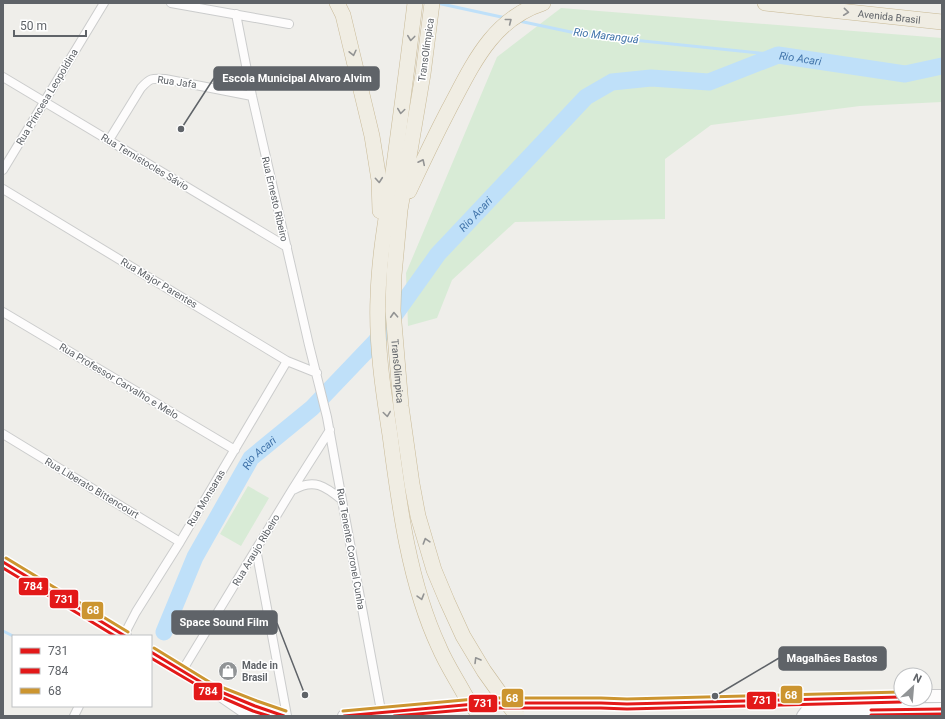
<svg xmlns="http://www.w3.org/2000/svg" width="945" height="719" font-family="Roboto,sans-serif">
  <style>
    .green { fill: #d8ebd6 }
    .lines { fill: none; stroke-linecap: round; stroke-linejoin: round }
    .stream { stroke: #bfe0f9; stroke-width: 3 }
    .river { stroke: #bfe0f9; stroke-width: 17 }
    .street-casing { stroke: #cbcccc; stroke-width: 10 }
    .secondary-casing { stroke: #cacacb; stroke-width: 14 }
    .highway-casing { stroke: #c8b996; stroke-width: 16 }
    .street { stroke: #fdfcfc; stroke-width: 8 }
    .secondary { stroke: #fdfcfc; stroke-width: 12 }
    .highway { stroke: #f0ede3; stroke-width: 15 }
    .highway-bridge-casing { stroke: #c8b996; stroke-width: 16; stroke-linecap: butt }
    .highway-bridge { stroke: #f0ede3; stroke-width: 15 }
    .bus-1-casing { stroke: #fff; stroke-width: 6 }
    .bus-2-casing { stroke: #fff; stroke-width: 6 }
    .bus-3-casing { stroke: #fff; stroke-width: 6 }
    .bus-1 { stroke: #e31919; stroke-width: 3 }
    .bus-2 { stroke: #e31919; stroke-width: 3 }
    .bus-3 { stroke: #cc9530; stroke-width: 3 }
    .oneway { stroke: #929393 }
    .labels { text-anchor: middle; dominant-baseline: central; stroke-width: 3; stroke-linejoin: round; paint-order: stroke }
    .street-label { font-size: 10px; fill: #5f6368; stroke: #fff }
    .poi-label { font-size: 10px; font-weight: bold; fill: #5f6368; stroke: #fff; text-anchor: start }
    .water-label { font-size: 11px; font-style: italic; fill: #4174aa; stroke: #fff }
    .leader { fill: none; stroke: #5f6368; stroke-width: 1.5 }
    .callout-dot { fill: #5f6368; stroke: #fff; stroke-width: 1.5 }
    .callout { fill: #5f6368; stroke: #5f6368; stroke-width: 1.5 }
    .callout-label { font-size: 11px; text-anchor: middle; font-weight: bold; fill: #fff }
    .line-badge { stroke: #fff; stroke-width: 1.5 }
    .badge-label { font-size: 11px; text-anchor: middle; font-weight: bold; fill: #fff }
  </style>
  <rect width="100%" height="100%" fill="#efeeea"/>
  <path class="green" d="M561,8l381,30v64l-82,4 -149,19 -46,34v60l-150,3 -63,58 -15,38 -29,8 -2,-53 91,-216z
    M248,486l21,12 -28,48 -21,-12z"/>
  <g class="lines">
    <path class="stream" d="M437,3l69,15
      M519,21l66,14 193,20
      M3,631l10,5"/>
    <path class="river" id="s1" d="M164,632l31,-75 56,-99 61,-50 64,-67 62,-87 148,-157 26,-15 39,-4 58,4 69,-27 127,19 37,-8"/>
    <g class="street-casing">
      <path id="street" d="M171,3l118,21
        M236,14l16,82 57,249 18,72 15,83 40,216
        M3,77l284,170
        M109,140l32,-52c9,-10 11,-10 24,-9l87,17
        M3,170l101,-167
        M3,189l284,172 30,12
        M3,312l232,138
        M3,434l177,108
        M293,490c21,-12 32,-4 49,10
        M256,549l31,167
        M124,635l12,-23 44,-70 107,-181
        M182,671l110,-181 38,-60
        M74,716l5,-10"/>
    </g>
    <g class="secondary-casing">
      <path id="secondary" d="M3,562l122,74
        M151,652l58,35 42,29
        M230,696l41,16 13,4
        M925,696h17
        M344,716l34,-4
        M371,716l11,-4 104,-9h115l26,1 274,-7
        M803,716l3,-4 3,-1 133,-2"/>
    </g>
    <g class="highway-casing">
      <g id="highway">
        <path d="M337,3l6,12 29,121 7,44 1,31"/>
        <path d="M415,3c-7,59 -15,118 -23,177 -6,39 -13,78 -14,117 -2,46 5,93 12,138 9,69 19,148 49,212 7,17 18,33 27,50"/>
        <path id="s2" d="M432,3l-9,71 -23,136 -6,65 -1,36 8,95 11,78 6,32 16,54 13,31 16,35 21,35 15,21"/>
        <path id="s3" d="M765,3l177,19"/>
        <path d="M409,191c13,-28 26,-55 40,-82 23,-43 43,-90 94,-106"/>
      </g>
    </g>
    <use href="#street" class="street"/>
    <use href="#secondary" class="secondary"/>
    <use href="#highway" class="highway"/>
    <g class="highway-bridge-casing">
      <path id="highway-bridge" d="M499,692l18,24
        M466,697l14,19"/>
    </g>
    <use href="#highway-bridge" class="highway-bridge"/>
    <g class="bus-1-casing">
      <path id="bus-1" d="M3,562l122,74
        M151,652l58,35 46,19 29,10
        M871,710l71,-1
        M344,716l142,-13h115l26,1 274,-7"/>
    </g>
    <g class="bus-2-casing">
      <path id="bus-2" d="M3,568l112,68
        M151,658l56,33 46,20 16,5
        M871,715l71,-1
        M394,716l92,-8h115l26,1 274,-7"/>
    </g>
    <g class="bus-3-casing">
      <path id="bus-3" d="M6,558l122,74
        M154,648l57,35 46,18 29,10
        M343,711l143,-13h115l26,1 274,-7"/>
    </g>
    <use href="#bus-1" class="bus-1"/>
    <use href="#bus-2" class="bus-2"/>
    <use href="#bus-3" class="bus-3"/>
  </g>
  <defs><path id="oneway-chevron" d="M-2-3.5L2.5 0L-2 3.5" fill="none" stroke-width="1.6" stroke-linecap="round" stroke-linejoin="round"/></defs>
  <g class="oneway">
    <use href="#oneway-chevron" transform="translate(846 12) rotate(6)"/>
    <use href="#oneway-chevron" transform="translate(509 21) rotate(-38)"/>
    <use href="#oneway-chevron" transform="translate(411 38) rotate(97)"/>
    <use href="#oneway-chevron" transform="translate(353 53) rotate(77)"/>
    <use href="#oneway-chevron" transform="translate(401 111) rotate(98)"/>
    <use href="#oneway-chevron" transform="translate(422 162) rotate(-64)"/>
    <use href="#oneway-chevron" transform="translate(379 180) rotate(85)"/>
    <use href="#oneway-chevron" transform="translate(394 315) rotate(-93)"/>
    <use href="#oneway-chevron" transform="translate(387 414) rotate(82)"/>
    <use href="#oneway-chevron" transform="translate(426 541) rotate(-107)"/>
    <use href="#oneway-chevron" transform="translate(421 597) rotate(74)"/>
    <use href="#oneway-chevron" transform="translate(477 660) rotate(-121)"/>
  </g>
  <defs>
    <g id="shop-disc" transform="scale(1)"><circle r="9.5" fill="#919496" stroke="#fff"/><path d="M-5-2.5h2.3a2.7 3.5 0 0 1 5.4 0H5L5.5 6h-11ZM-1.5-2.5h3a1.5 2.3 0 0 0-3 0Z" fill="#fff"/></g>
  </defs>
  <g fill-rule="evenodd">
    <use href="#shop-disc" x="228" y="671"/>
  </g>
  <g class="labels">
    <g class="street-label">
      <text stroke="none"><textPath href="#s3" startOffset="125">Avenida Brasil</textPath></text>
      <text transform="translate(426 50) rotate(-82)">TransOlímpica</text>
      <text transform="translate(177 82) rotate(8)">Rua Jafa</text>
      <text transform="translate(47 97) rotate(-59)">Rua Princesa Leopoldina</text>
      <text transform="translate(145 162) rotate(31)">Rua Temistocles Sávio</text>
      <text transform="translate(275 199) rotate(77)">Rua Ernesto Ribeiro</text>
      <text transform="translate(159 283) rotate(31)">Rua Major Parentes</text>
      <text stroke="none"><textPath href="#s2" startOffset="371">TransOlímpica</textPath></text>
      <text transform="translate(119 381) rotate(31)">Rua Professor Carvalho e Melo</text>
      <text transform="translate(92 488) rotate(31)">Rua Liberato Bittencourt</text>
      <text transform="translate(206 498) rotate(-59)">Rua Monsaras</text>
      <text transform="translate(351 549) rotate(80)">Rua Tenente Coronel Cunha</text>
      <text transform="translate(256 550) rotate(-59)">Rua Araujo Ribeiro</text>
    </g>
    <g class="poi-label">
      <text x="242" y="665">Made in<tspan x="242" dy="12">Brasil</tspan></text>
    </g>
    <g class="water-label">
      <text transform="translate(606 36) rotate(7)">Rio Maranguá</text>
      <text stroke="none"><textPath href="#s1" startOffset="913">Rio Acari</textPath></text>
      <text stroke="none"><textPath href="#s1" startOffset="528">Rio Acari</textPath></text>
      <text stroke="none"><textPath href="#s1" startOffset="204">Rio Acari</textPath></text>
    </g>
  </g>
  <path class="leader" d="M181 129L214 78M305 695L277 623M715 696L779 658"/>
  <g class="callout-dot">
    <circle cx="181" cy="129" r="4"/>
    <circle cx="305" cy="695" r="4"/>
    <circle cx="715" cy="696" r="4"/>
  </g>
  <g class="callout">
    <rect x="214" y="67" width="165" height="23" rx="4"/>
    <rect x="172" y="611" width="105" height="23" rx="4"/>
    <rect x="779" y="647" width="107" height="23" rx="4"/>
  </g>
  <g class="callout-label">
    <text x="297" y="82">Escola Municipal Alvaro Alvim</text>
    <text x="224" y="626">Space Sound Film</text>
    <text x="832" y="662">Magalhães Bastos</text>
  </g>
  <g class="line-badge">
    <rect x="18" y="577" width="31" height="19" rx="4" fill="#e31919"/>
    <rect x="49" y="589" width="30" height="20" rx="4" fill="#e31919"/>
    <rect x="81" y="601" width="23" height="19" rx="4" fill="#cc9530"/>
    <rect x="193" y="682" width="30" height="19" rx="4" fill="#e31919"/>
    <rect x="780" y="685" width="23" height="19" rx="4" fill="#cc9530"/>
    <rect x="501" y="688" width="23" height="20" rx="4" fill="#cc9530"/>
    <rect x="746" y="691" width="31" height="19" rx="4" fill="#e31919"/>
    <rect x="468" y="694" width="30" height="19" rx="4" fill="#e31919"/>
  </g>
  <g class="badge-label">
    <text x="33" y="590">784</text>
    <text x="64" y="603">731</text>
    <text x="93" y="614">68</text>
    <text x="208" y="695">784</text>
    <text x="791" y="699">68</text>
    <text x="512" y="702">68</text>
    <text x="762" y="704">731</text>
    <text x="483" y="707">731</text>
  </g>
  <rect width="945" height="719" fill="none" stroke="#5f6368" stroke-width="8"/>
  <rect x="12" y="635" width="140" height="72" fill="#ffffff" stroke="#bfc1c3"/>
  <rect x="20" y="648" width="20" height="6" fill="#e31919" stroke="#bfc1c3"/>
  <text x="48" y="655" font-size="12" fill="#5f6368">731</text>
  <rect x="20" y="668" width="20" height="6" fill="#e31919" stroke="#bfc1c3"/>
  <text x="48" y="675" font-size="12" fill="#5f6368">784</text>
  <rect x="20" y="688" width="20" height="6" fill="#cc9530" stroke="#bfc1c3"/>
  <text x="48" y="695" font-size="12" fill="#5f6368">68</text>
  <g transform="translate(913 687) rotate(26)"><circle r="19" fill="#ffffff" stroke="#bfc1c3"/>
  <path d="M0-3L7 15L0 10L-7 15Z" fill="#919496"/>
  <text y="-6" font-size="11" font-weight="bold" text-anchor="middle" fill="#5f6368">N</text>
  </g>
  <path d="M14 30v6h72v-6" fill="none" stroke="#5f6368" stroke-width="2"/>
  <text x="20" y="30" font-size="12" fill="#5f6368" stroke="#ffffff" stroke-width="3" paint-order="stroke">50 m</text>
</svg>
